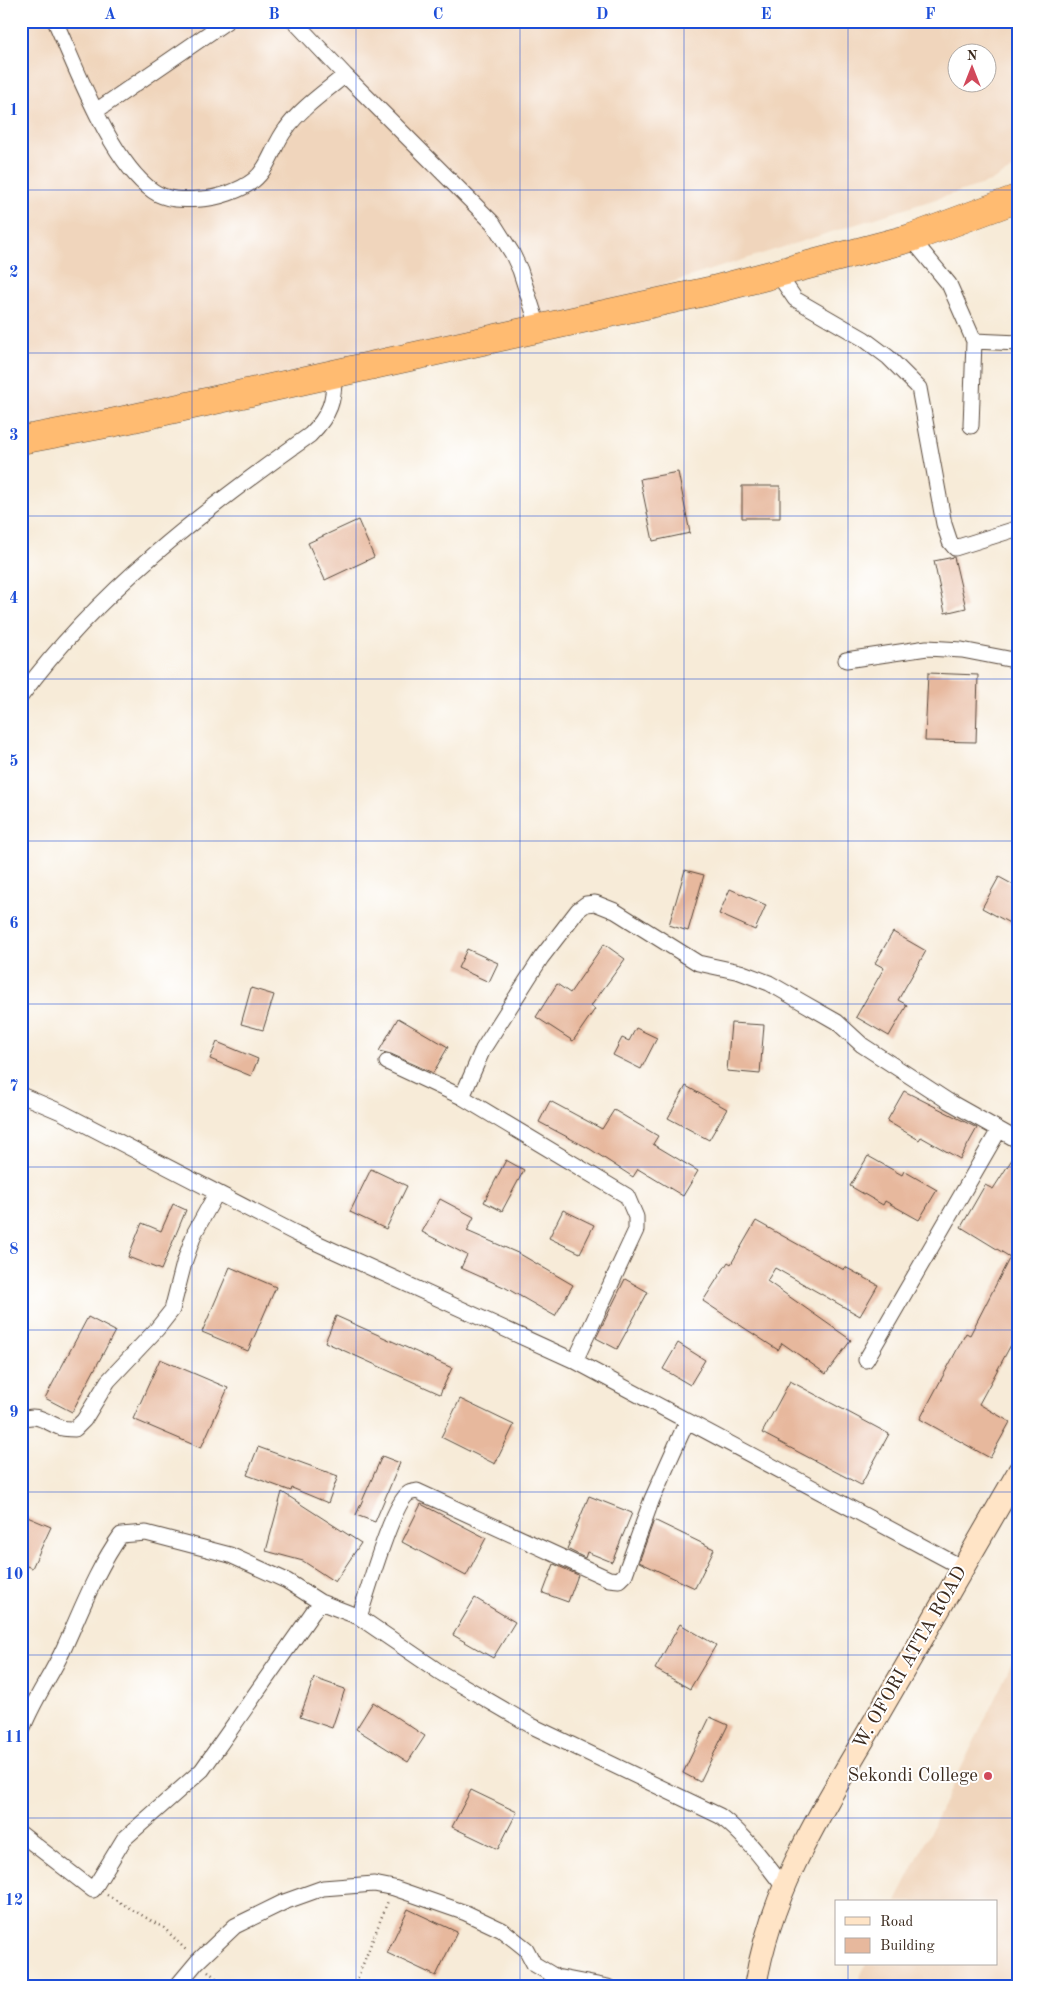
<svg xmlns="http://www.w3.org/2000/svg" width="1040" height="2008" font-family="'Old Standard TT',serif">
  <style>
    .built { fill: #f0d5bc; fill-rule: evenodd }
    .building { fill: #e7b89d }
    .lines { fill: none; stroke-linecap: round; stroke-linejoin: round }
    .street-casing { stroke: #57473a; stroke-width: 17 }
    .secondary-casing { stroke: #57473a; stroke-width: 24 }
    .highway-casing { stroke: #57473a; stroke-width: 29 }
    .path { stroke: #57473a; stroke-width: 2.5; stroke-dasharray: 1 4; stroke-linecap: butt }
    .street { stroke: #fff; stroke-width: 15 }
    .secondary { stroke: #ffe4c6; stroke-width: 22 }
    .highway { stroke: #ffbb71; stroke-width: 28 }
    .grid { fill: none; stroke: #1d4ed8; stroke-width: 1; stroke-opacity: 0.55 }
    .poi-dot { fill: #d1495b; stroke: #fff; stroke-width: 2 }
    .labels { text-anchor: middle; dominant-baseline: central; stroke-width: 4; stroke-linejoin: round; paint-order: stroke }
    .street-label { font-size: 19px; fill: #3b2a1e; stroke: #fff }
    .poi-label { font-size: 19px; fill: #3b2a1e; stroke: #fff; text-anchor: end }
    .neatline { fill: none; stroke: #1d4ed8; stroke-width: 2 }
    .grid-label { font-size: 16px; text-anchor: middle; font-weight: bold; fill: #1d4ed8 }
  </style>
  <rect width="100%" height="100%" fill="#fff"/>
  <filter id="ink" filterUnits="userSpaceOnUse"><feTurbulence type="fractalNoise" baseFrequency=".02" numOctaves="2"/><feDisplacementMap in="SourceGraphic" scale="10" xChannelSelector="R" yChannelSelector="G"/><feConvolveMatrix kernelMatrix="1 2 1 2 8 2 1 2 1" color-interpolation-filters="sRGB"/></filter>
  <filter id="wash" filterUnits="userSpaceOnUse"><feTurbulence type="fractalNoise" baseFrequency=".0096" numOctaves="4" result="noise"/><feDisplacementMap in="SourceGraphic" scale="20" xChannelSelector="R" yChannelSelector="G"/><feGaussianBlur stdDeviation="1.12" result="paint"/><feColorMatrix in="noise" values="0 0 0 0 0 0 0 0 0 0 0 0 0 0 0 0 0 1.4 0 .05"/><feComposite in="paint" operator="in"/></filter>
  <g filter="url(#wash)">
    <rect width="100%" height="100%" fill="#f7ebd8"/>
    <path class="built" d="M21,21h998v144l-29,17 -422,133 -547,113zM958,52h30v30h-30z
      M1019,1649v338h-164l11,-23h130v-62h-100z"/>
    <g id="blocks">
      <path class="building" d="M678,472l12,61 -37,8 -13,-62z
        M742,486h38v32h-38z
        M358,520l16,37 -49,23 -17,-37z
        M954,557l12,51 -21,5 -11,-52z
        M928,673l50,2 -2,67 -51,-1z
        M685,870l19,5 -16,56 -19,-6z
        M999,877l20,11v31l-4,7 -33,-18z
        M730,889l36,16 -11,25 -36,-16z
        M893,932l33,19 -28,49 9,5 -18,31 -33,-19 28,-49 -9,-5z
        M604,944l21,15 -34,47 4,3 -22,32 -37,-24 21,-33 13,9z
        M467,949l31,14 -9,19 -31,-14z
        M251,988l23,7 -11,35 -22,-6z
        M398,1018l50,29 -15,26 -42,-19 -12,-3z
        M731,1023l33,2 -4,49 -33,-3z
        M636,1028l21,10 -16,31 -28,-14 9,-17 7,3z
        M217,1042l41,17 -7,17 -41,-17z
        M686,1086l41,23 -18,31 -41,-22z
        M904,1091l73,37 -17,31 -39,-22 -2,3 -32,-19z
        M550,1101l52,28 12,-19 44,26 -5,8 45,27 -15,25 -45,-27 -5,8 -43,-28 -51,-27z
        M1018,1150l1,180 -40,74 31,18 -20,36 -70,-39 46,-86 4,2 40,-78 -49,-30 24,-42 8,4z
        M868,1156l34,19 2,-4 33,19 -18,30 -34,-19 -2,4 -33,-19z
        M506,1160l18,10 -22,41 -18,-9z
        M371,1169l36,17 -21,43 -36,-17z
        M440,1199l34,18 -7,14 53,23 53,31 -18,31 -49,-28 -45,-20 6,-13 -45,-23z
        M173,1204l13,6 -25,60 -33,-13 14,-34 19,8z
        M563,1210l31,15 -14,28 -31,-15z
        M756,1221l88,49 1,-3 33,18 -18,31 -85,-48 -8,13 84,59 -25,34 -44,-31 -4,7 -75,-49 25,-39 3,2z
        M230,1267l46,20 -28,64 -46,-19z
        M625,1279l23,13 -31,57 -21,-11z
        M336,1316l116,52 -12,26 -115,-52z
        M88,1317l27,14 -43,81 -27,-14z
        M678,1343l27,17 -15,25 -27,-16z
        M160,1359l68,29 -27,60 -68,-29z
        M790,1381l99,53 -28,51 -99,-52z
        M460,1399l54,26 -19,39 -54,-27z
        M258,1447l80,29 -10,27 -36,-15 -1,3 -44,-16z
        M382,1456l18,7 -25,59 -19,-7z
        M282,1492l79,51 -26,39 -32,-21 -37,-10z
        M589,1496l43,17 -20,49 -25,-10 -2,6 -18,-9z
        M421,1504l65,34 -20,38 -64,-34z
        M25,1516l26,11 -19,41 -11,-4v-40z
        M654,1520l60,29 -19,39 -56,-26z
        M554,1564l24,11 -10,27 -25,-9z
        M475,1598l40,24 -22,36 -40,-23z
        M680,1624l36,21 -26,44 -35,-20z
        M314,1678l31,11 -13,39 -32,-11z
        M373,1702l52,34 -17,26 -52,-33z
        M710,1717l18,8 -28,57 -17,-9z
        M471,1790l46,22 -19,37 -46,-22z
        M408,1909l49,23 -21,44 -49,-23z"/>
    </g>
  </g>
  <g filter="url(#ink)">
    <use href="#blocks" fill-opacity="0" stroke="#57473a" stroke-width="1"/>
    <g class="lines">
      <g class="street-casing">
        <path id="street" d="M55,21c22,48 55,140 98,170 14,10 31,9 48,8 17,-1 39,-8 53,-19 15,-12 20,-36 32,-51 15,-21 39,-37 59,-54
          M294,21l51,54 148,148 19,30 8,17 19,59
          M96,111l131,-90
          M911,238l38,46 25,57 -3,85
          M778,274l17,25 69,40 24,18 31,31 25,136 6,18 5,6 64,-20
          M974,341l45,2
          M846,660l81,-12 35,2 57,11
          M21,696c77,-105 184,-187 289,-261 20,-20 25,-35 24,-63
          M387,1062l75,35 165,99 9,21v13l-61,131
          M21,1095l40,17 234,121 280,128 388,207
          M462,1097l21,-48 58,-91 37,-48 8,-6 9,-1 20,8 83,52 42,9 29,11 33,19 35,20 25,23 86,56 71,40
          M866,1360l133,-230
          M21,1419c17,-6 23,2 38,8 4,2 11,2 16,2l9,-9 24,-39 49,-52 15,-19 12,-47 11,-31 21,-38
          M359,1617c8,-22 33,-114 50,-124 2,-1 5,-1 8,-2l192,88 10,1 6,-6 27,-75 35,-78
          M21,1733c10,-30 30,-56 43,-85 18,-39 32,-78 57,-113l25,-2 84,22 57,26 33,21 39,15 82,56 91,53 188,90c26,20 43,44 63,70
          M21,1834l72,56 31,-51 78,-69 118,-168
          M176,1987l21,-25 38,-36 49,-24 39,-14 51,-4 20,4 72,25 36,17 24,19 8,15 22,13 52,10"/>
      </g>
      <g class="secondary-casing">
        <path id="secondary" d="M755,1987c16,-100 70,-181 120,-267 48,-83 96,-166 144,-249"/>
      </g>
      <g class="highway-casing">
        <path id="highway" d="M21,440l90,-17 598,-132 202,-53 108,-40"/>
      </g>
      <path class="path" d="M107,1895l57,33 24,24
        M208,1971l18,16
        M354,1987l34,-86"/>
      <use href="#street" class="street"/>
      <use href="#secondary" class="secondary"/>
      <use href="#highway" class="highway"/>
    </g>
  </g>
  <path class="grid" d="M192,21v1966M356,21v1966M520,21v1966M684,21v1966M848,21v1881M21,190h998M21,353h998M21,516h998M21,679h998M21,841h998M21,1004h998M21,1167h998M21,1330h998M21,1492h998M21,1655h998M21,1818h998M848,1964v23"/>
  <circle class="poi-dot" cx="988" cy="1776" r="5"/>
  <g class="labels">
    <g class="street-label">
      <text transform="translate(911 1658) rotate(-60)">W. OFORI ATTA ROAD</text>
    </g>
    <g class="poi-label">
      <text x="978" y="1776">Sekondi College</text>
    </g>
  </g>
  <rect width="1040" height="2008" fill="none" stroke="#fff" stroke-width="55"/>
  <rect x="835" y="1900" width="162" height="65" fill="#ffffff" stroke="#b1aaa5"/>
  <rect x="845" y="1917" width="25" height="8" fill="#ffe4c6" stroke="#b1aaa5"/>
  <text x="880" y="1926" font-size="15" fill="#3b2a1e">Road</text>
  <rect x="845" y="1938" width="25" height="15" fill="#e7b89d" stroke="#b1aaa5"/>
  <text x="880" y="1950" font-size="15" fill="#3b2a1e">Building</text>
  <g transform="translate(972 68)"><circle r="24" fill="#ffffff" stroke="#b1aaa5"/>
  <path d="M0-4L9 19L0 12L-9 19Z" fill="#d1495b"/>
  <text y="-8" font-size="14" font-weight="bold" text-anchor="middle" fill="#3b2a1e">N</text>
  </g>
  <rect x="28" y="28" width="984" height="1952" class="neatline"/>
  <g class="grid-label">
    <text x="110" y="19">A</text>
    <text x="274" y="19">B</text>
    <text x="438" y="19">C</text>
    <text x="602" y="19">D</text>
    <text x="766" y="19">E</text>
    <text x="930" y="19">F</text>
    <text x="14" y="115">1</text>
    <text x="14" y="277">2</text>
    <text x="14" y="440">3</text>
    <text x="14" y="603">4</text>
    <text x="14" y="766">5</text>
    <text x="14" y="928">6</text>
    <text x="14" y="1091">7</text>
    <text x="14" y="1254">8</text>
    <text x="14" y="1417">9</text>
    <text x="14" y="1579">10</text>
    <text x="14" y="1742">11</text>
    <text x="14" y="1905">12</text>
  </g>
</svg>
